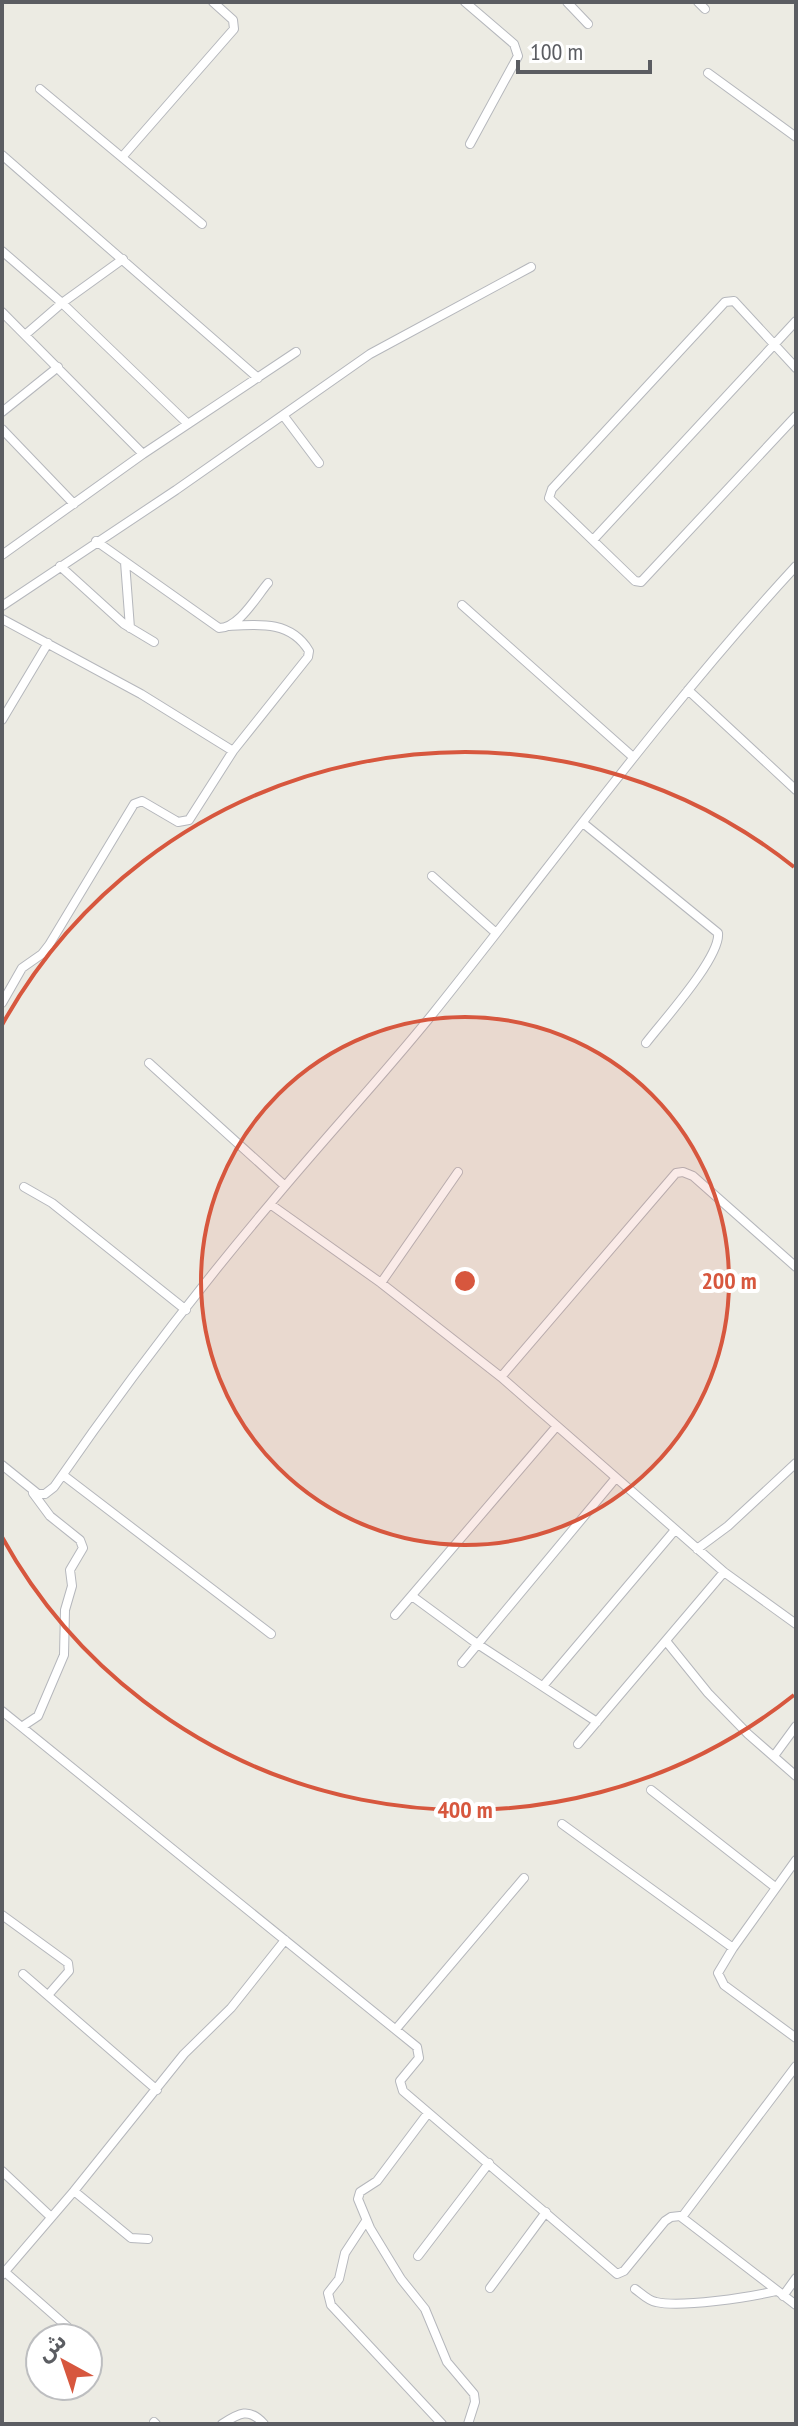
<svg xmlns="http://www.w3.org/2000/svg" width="798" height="2426" font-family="'PT Sans Narrow','Noto Sans Arabic',sans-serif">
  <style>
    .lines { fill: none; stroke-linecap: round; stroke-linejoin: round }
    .minor-casing { stroke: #b5b7bc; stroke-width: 10 }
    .minor { stroke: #fff; stroke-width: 8 }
    .ring { fill: none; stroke: #d7573e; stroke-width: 4 }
    .centre { fill: #d7573e; stroke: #fff; stroke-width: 4 }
    .ring-label { font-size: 24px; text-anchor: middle; font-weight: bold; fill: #d7573e; stroke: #fff; stroke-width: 8; stroke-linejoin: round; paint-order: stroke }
  </style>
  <rect width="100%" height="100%" fill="#ecebe3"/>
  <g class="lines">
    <g class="minor-casing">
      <path id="minor" d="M465,2l49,42 4,12 -48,88
        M567,2l21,22
        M698,2l7,7
        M708,73l88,64
        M40,89l162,135
        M2,155l256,223
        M123,156l111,-127 -1,-9 -20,-18
        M2,251l60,52 126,121
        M2,312l141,142
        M25,335l37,-32 61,-44
        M796,368l-62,-67 -9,1 -173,187 -3,9 86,83 6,1 155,-166
        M2,412l56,-45
        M283,415l36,48
        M2,429l72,75
        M593,540l203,-219
        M96,541l123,87c20,0 37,-31 49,-45
        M2,555l141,-101 153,-102
        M125,562l5,66
        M60,566l64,58 30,18
        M462,605l171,152
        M2,606l174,-116 194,-136 161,-87
        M2,619l139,75 92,57
        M688,690l108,100
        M2,720l46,-77
        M583,823l135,110c3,24 -56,89 -72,110
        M432,876l64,57
        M2,1003l20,-35 20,-14 7,-9 85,-141 8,-3 36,21 11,-2 44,-69 75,-94 1,-6c-18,-30 -49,-27 -80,-25
        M149,1063l136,123
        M24,1187l28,16 134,107
        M270,1204l111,79 120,94 223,195 72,52
        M381,1283l77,-111
        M501,1377l175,-204 7,-1 10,4 103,91
        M2,1465l36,29h7l9,-7c67,-97 140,-193 216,-283 53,-64 109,-124 161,-188 121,-151 234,-308 365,-450
        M63,1475l208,159
        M697,1549l31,-23 68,-63
        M412,1596l64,47 121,79
        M395,1615l161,-188
        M666,1641l42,52 40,41 48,42
        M462,1663l153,-184
        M543,1686l132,-156
        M2,1711l415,336 2,11 -19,23 3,10 214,183 7,-3 41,-50 6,-4 9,-1 116,89
        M23,1726l15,-10 26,-61 1,-45 7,-24 -2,-16 13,-22 -3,-8 -30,-24 -17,-23
        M578,1744l146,-172
        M774,1756l22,-30
        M651,1790l124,97
        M562,1824l171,124
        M796,1860l-63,88 -15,25 6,12 72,53
        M2,1915l66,48 1,8 -20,23
        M23,1974l134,116
        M396,2029l128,-151
        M428,2113l-51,68 -17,11 -2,7 12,29 31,51 24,30 22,53 27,32 1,8 -7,22
        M2,2171l49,46
        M74,2191l57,47 17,1
        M682,2217l114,-151
        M366,2221l-21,32 -6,26 -11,14 3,12 111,119
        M418,2256l71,-93
        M5,2272l75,66
        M2,2275l72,-84 110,-137 47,-46 54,-68
        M490,2288l56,-76
        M635,2289c6,4 13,12 21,13 25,6 94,-5 120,-11
        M783,2296l13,-18
        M154,2422l2,2
        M222,2424c17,-11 27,-17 42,0"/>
    </g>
    <use href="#minor" class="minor"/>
  </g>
  <circle cx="465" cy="1281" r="264" fill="#d7573e" fill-opacity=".12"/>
  <g class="ring">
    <circle cx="465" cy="1281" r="264"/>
    <path d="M794 1695A529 529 0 0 1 2 1537M2 1025A529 529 0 0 1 794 867"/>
  </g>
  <circle cx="465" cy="1281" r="12" class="centre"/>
  <g class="ring-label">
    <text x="729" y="1289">200 m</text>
    <text x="465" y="1818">400 m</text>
  </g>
  <rect width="798" height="2426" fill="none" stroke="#5b5d62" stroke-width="8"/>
  <g transform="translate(64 2362) rotate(320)"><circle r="38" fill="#ffffff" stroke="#bdbec0" stroke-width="2"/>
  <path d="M0-6L14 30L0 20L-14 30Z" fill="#d7573e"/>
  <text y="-12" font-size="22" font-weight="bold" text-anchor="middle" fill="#5b5d62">ش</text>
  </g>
  <path d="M518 60v12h132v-12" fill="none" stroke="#5b5d62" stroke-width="4"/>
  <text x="530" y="60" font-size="24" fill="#5b5d62" stroke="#ffffff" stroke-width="6" paint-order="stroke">100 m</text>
</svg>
